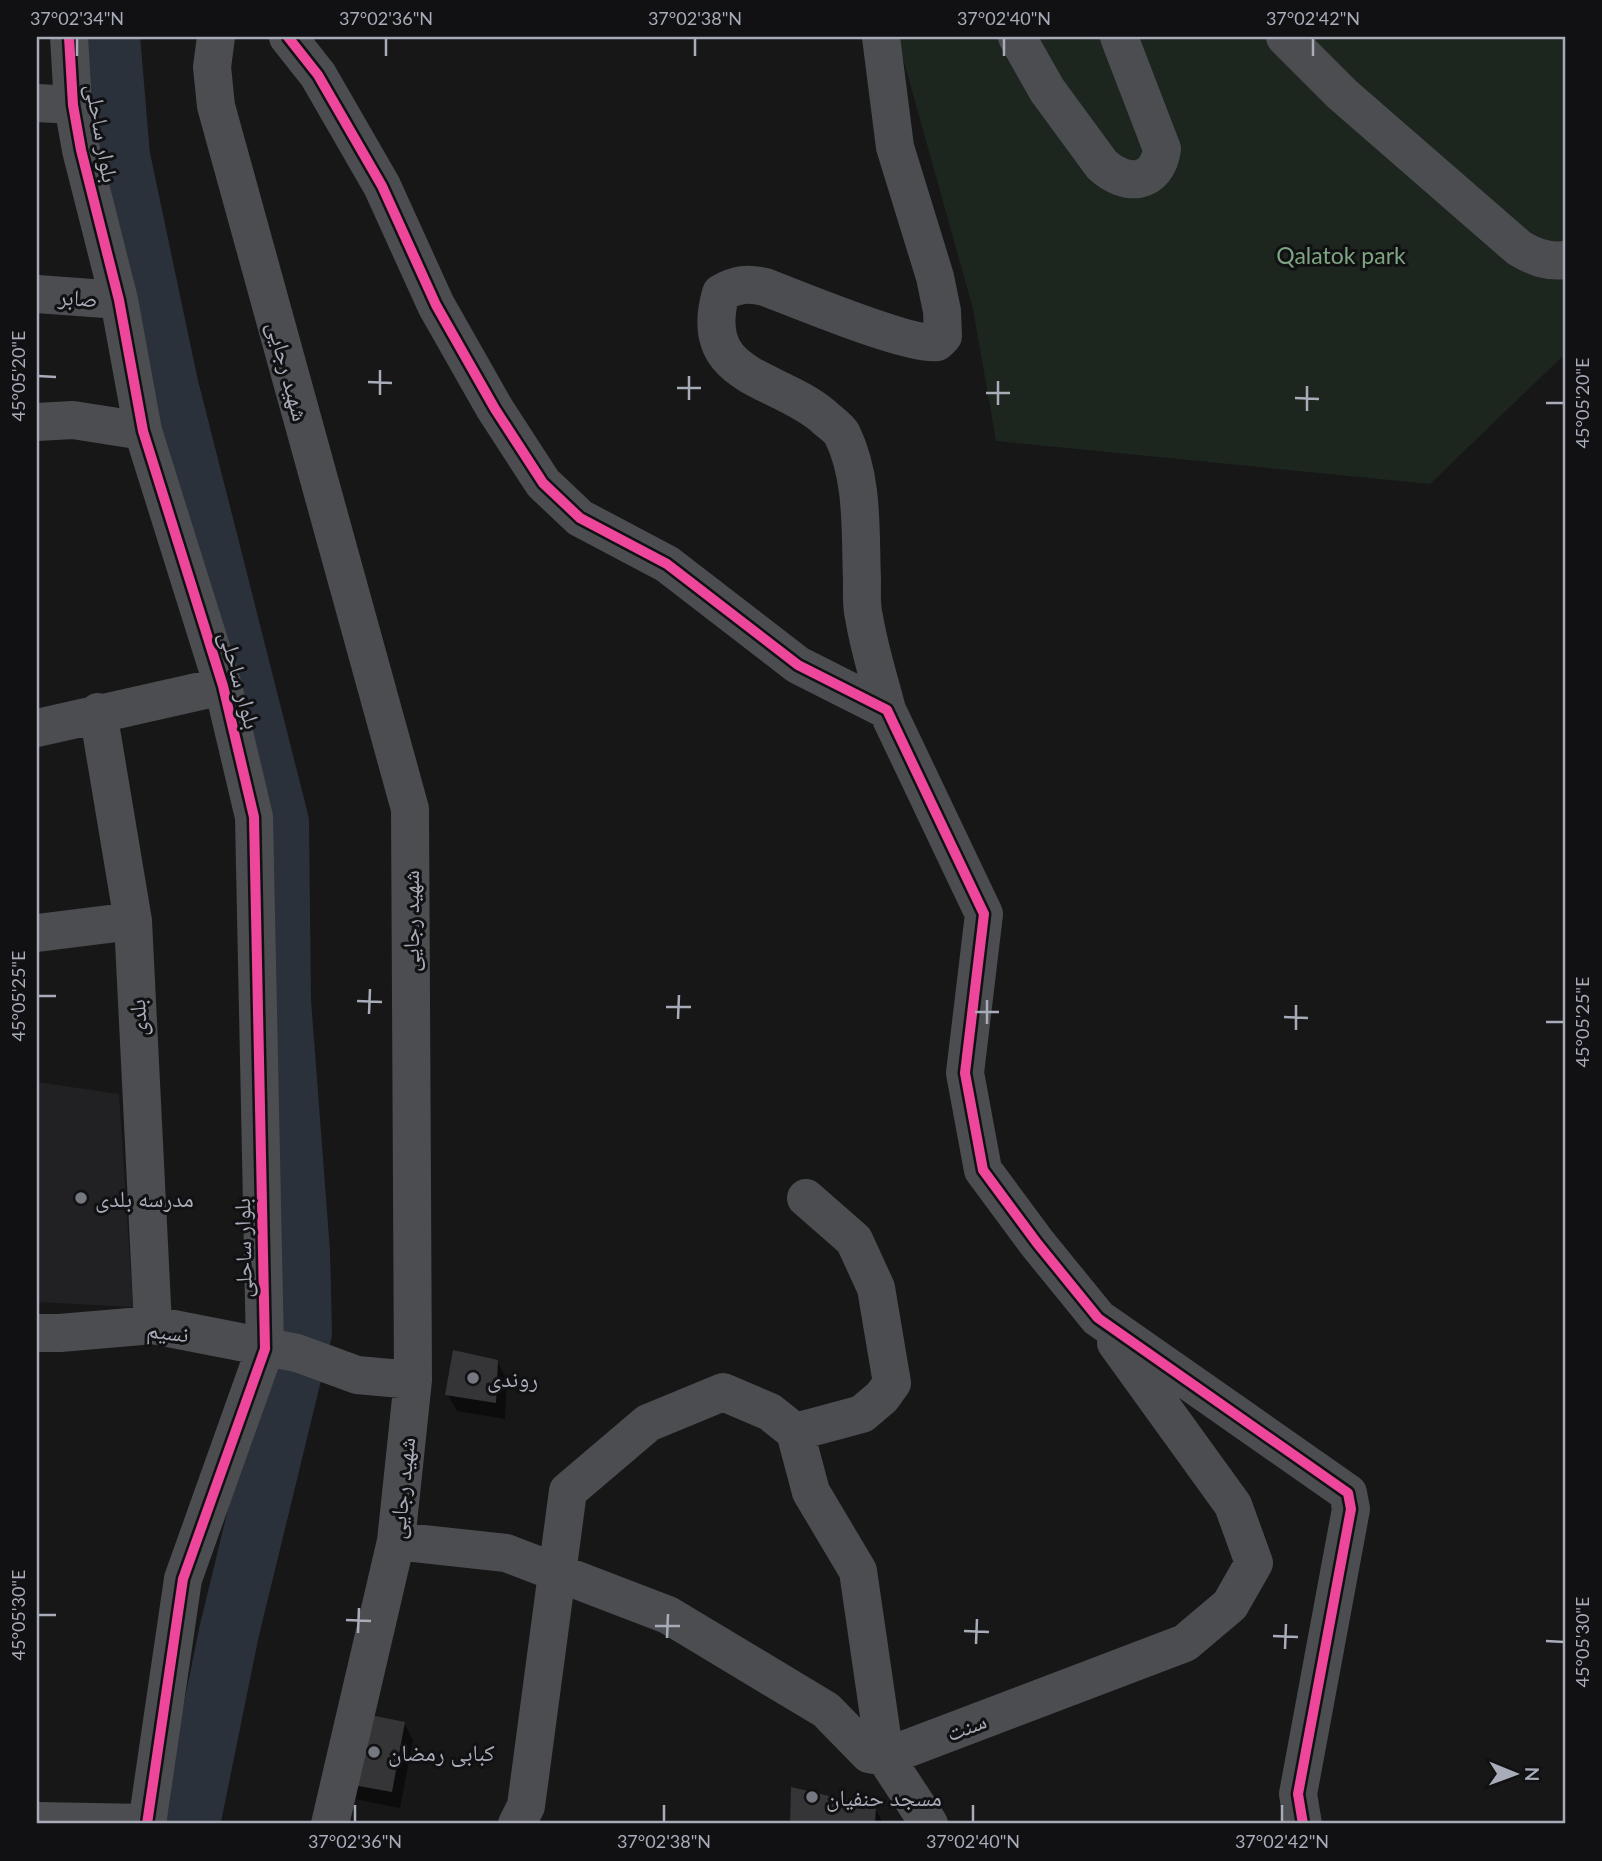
<svg xmlns="http://www.w3.org/2000/svg" width="1602" height="1861" font-family="Lato,'Noto Naskh Arabic',sans-serif">
  <style>
    .built { fill: #212124 }
    .green { fill: #1d251f }
    .shadow { fill: #0007 }
    .lines { fill: none; stroke-linecap: round; stroke-linejoin: round }
    .river { stroke: #2a313a; stroke-width: 60 }
    .building { fill: #353537 }
    .minor { stroke: #4b4d50; stroke-width: 38 }
    .cycleway-casing { stroke: #111113; stroke-width: 15 }
    .cycleway { stroke: #ed469a; stroke-width: 10 }
    .ticks { fill: none; stroke: #a8acb9; stroke-width: 2.5 }
    .poi-dot { fill: #757880; stroke: #111113; stroke-width: 2.5 }
    .labels { text-anchor: middle; dominant-baseline: central; stroke-width: 6; stroke-linejoin: round; paint-order: stroke }
    .street-label { font-size: 23px; fill: #a8acb9; stroke: #111113 }
    .park-label { font-size: 23px; fill: #7ea582; stroke: #111113 }
    .poi-label { font-size: 23px; fill: #a8acb9; stroke: #111113; text-anchor: start }
    .neatline { fill: none; stroke: #a8acb9; stroke-width: 2.5 }
    .ticks-label { font-size: 18px; text-anchor: middle; fill: #a8acb9 }
  </style>
  <rect width="100%" height="100%" fill="#171717"/>
  <path class="built" d="M37,1082l82,12 14,213 -96,-5z"/>
  <path class="green" d="M897,37h668v317l-135,130 -434,-43 -23,-132z"/>
  <path class="shadow" d="M497,1362l10,17 -2,40 -48,-8 -10,-17z
    M404,1723l9,17 -13,68 -46,-9 -10,-17z
    M793,1790l82,18 9,16h-92z"/>
  <g class="lines">
    <path class="river" d="M110,37l10,119 48,228 111,438 2,179 19,251 2,80 -73,300 -39,192"/>
  </g>
  <path class="building" d="M453,1350l45,10 -2,43 -51,-8z
    M356,1712l49,10 -13,70 -50,-9z
    M791,1787l85,20 -1,17h-85z"/>
  <g class="lines">
    <path class="minor" d="M69,37l4,68 8,45 38,150 24,131 80,255 31,131 11,532 -82,230 -36,245
      M216,37l-4,30 4,39 194,703 3,571 -17,161 -66,283
      M288,37l30,38 64,111 54,119 59,104 48,74 37,35 87,46 131,101 89,45 97,204 -19,159 18,97 54,73 61,75 250,175 3,16 -53,285 5,30
      M881,37l14,110 40,130 7,34 1,25 -6,6c-26,5 -140,-43 -172,-55 -17,-4 -28,-3 -44,6 -25,86 55,83 102,123 6,6 15,11 19,18 22,45 18,98 20,146 0,12 -1,26 2,37 5,31 15,62 23,93
      M1017,37l30,53 55,75c24,22 55,20 60,-16l-43,-112
      M1285,37l57,57 177,154c15,9 28,14 46,12
      M37,103l36,2
      M37,294l82,6
      M37,422l36,-2 70,11
      M98,712l35,209 20,404
      M37,728l186,-42
      M37,933l96,-12
      M37,1333h23l93,-8 144,28 60,22 56,5
      M795,1432l67,-18 20,-17 10,-14 -16,-95 -22,-48 -48,-42
      M396,1541l110,12 162,62 158,95 43,44 16,3 300,-114 45,-38 24,-42 -21,-58 -117,-162
      M37,1821l110,2
      M517,1824l9,-18 42,-315 80,-68 75,-31 47,20 25,20 16,60 47,79 27,186 44,67"/>
    <g class="cycleway-casing">
      <path id="cycleway" d="M69,37l4,68 8,45 38,150 24,131 80,255 31,131 11,532 -82,230 -36,245
        M288,37l30,38 64,111 54,119 59,104 48,74 37,35 87,46 131,101 89,45 97,204 -19,159 18,97 54,73 61,75 250,175 3,16 -53,285 5,30"/>
    </g>
    <use href="#cycleway" class="cycleway"/>
  </g>
  <path class="ticks" d="M77,56v-18M386,56v-18M695,56v-18M1004,56v-18M1313,56v-18M38,376l18,1M368,382l24,1M677,388h24M986,393h24M380,395v-25M1295,398l24,1M689,400v-24M1546,403h18M998,405v-24M1307,411v-25M38,996h18M357,1001l25,1M666,1007h25M975,1012h24M369,1014l1,-25M1284,1017l24,1M678,1019l1,-24M1546,1022h18M987,1024v-24M1296,1030v-25M38,1615h18M346,1620l25,1M655,1626h25M964,1631l25,1M358,1633l1,-25M1273,1636l25,1M667,1638l1,-24M1546,1641l18,1M976,1644l1,-25M1285,1649l1,-25M355,1822v-17M664,1822v-17M973,1822v-17M1282,1822v-17"/>
  <g class="poi-dot">
    <circle cx="81" cy="1198" r="7"/>
    <circle cx="473" cy="1378" r="7"/>
    <circle cx="374" cy="1752" r="7"/>
    <circle cx="812" cy="1797" r="7"/>
  </g>
  <g class="labels">
    <g class="street-label">
      <text transform="translate(103 133) rotate(80)">بلوار ساحلی</text>
      <text transform="translate(78 297) rotate(4)">صابر</text>
      <text transform="translate(289 371) rotate(75)">شهید رجایی</text>
      <text transform="translate(241 680) rotate(75)">بلوار ساحلی</text>
      <text transform="translate(410 921) rotate(-90)">شهید رجایی</text>
      <text transform="translate(137 1018) rotate(-93)">بلدی</text>
      <text transform="translate(242 1248) rotate(-91)">بلوار ساحلی</text>
      <text transform="translate(168 1331) rotate(7)">نسیم</text>
      <text transform="translate(401 1488) rotate(-84)">شهید رجایی</text>
      <text transform="translate(966 1726) rotate(-21)">سنت</text>
    </g>
    <g class="park-label">
      <text x="1341" y="255">Qalatok park</text>
    </g>
    <g class="poi-label">
      <text x="95" y="1198">مدرسه بلدی</text>
      <text x="487" y="1378">روندی</text>
      <text x="388" y="1752">کبابی رمضان</text>
      <text x="826" y="1797">مسجد حنفیان</text>
    </g>
  </g>
  <rect width="1602" height="1861" fill="none" stroke="#111113" stroke-width="77"/>
  <g transform="translate(1515 1774) rotate(91)" stroke="#111113" stroke-width="5" paint-order="stroke">
  <path d="M0-5L12 26L0 18L-12 26Z" fill="#a8acb9"/>
  <text y="-10" font-size="19" font-weight="bold" text-anchor="middle" fill="#a8acb9">N</text>
  </g>
  <rect x="38" y="38" width="1526" height="1784" class="neatline"/>
  <g class="ticks-label">
    <text x="77" y="25">37°02'34"N</text>
    <text x="386" y="25">37°02'36"N</text>
    <text x="695" y="25">37°02'38"N</text>
    <text x="1004" y="25">37°02'40"N</text>
    <text x="1313" y="25">37°02'42"N</text>
    <text transform="translate(19 376) rotate(-90)" y="6">45°05'20"E</text>
    <text transform="translate(1583 403) rotate(-90)" y="6">45°05'20"E</text>
    <text transform="translate(19 996) rotate(-90)" y="6">45°05'25"E</text>
    <text transform="translate(1583 1022) rotate(-90)" y="6">45°05'25"E</text>
    <text transform="translate(19 1615) rotate(-90)" y="6">45°05'30"E</text>
    <text transform="translate(1583 1642) rotate(-90)" y="6">45°05'30"E</text>
    <text x="355" y="1848">37°02'36"N</text>
    <text x="664" y="1848">37°02'38"N</text>
    <text x="973" y="1848">37°02'40"N</text>
    <text x="1282" y="1848">37°02'42"N</text>
  </g>
</svg>
